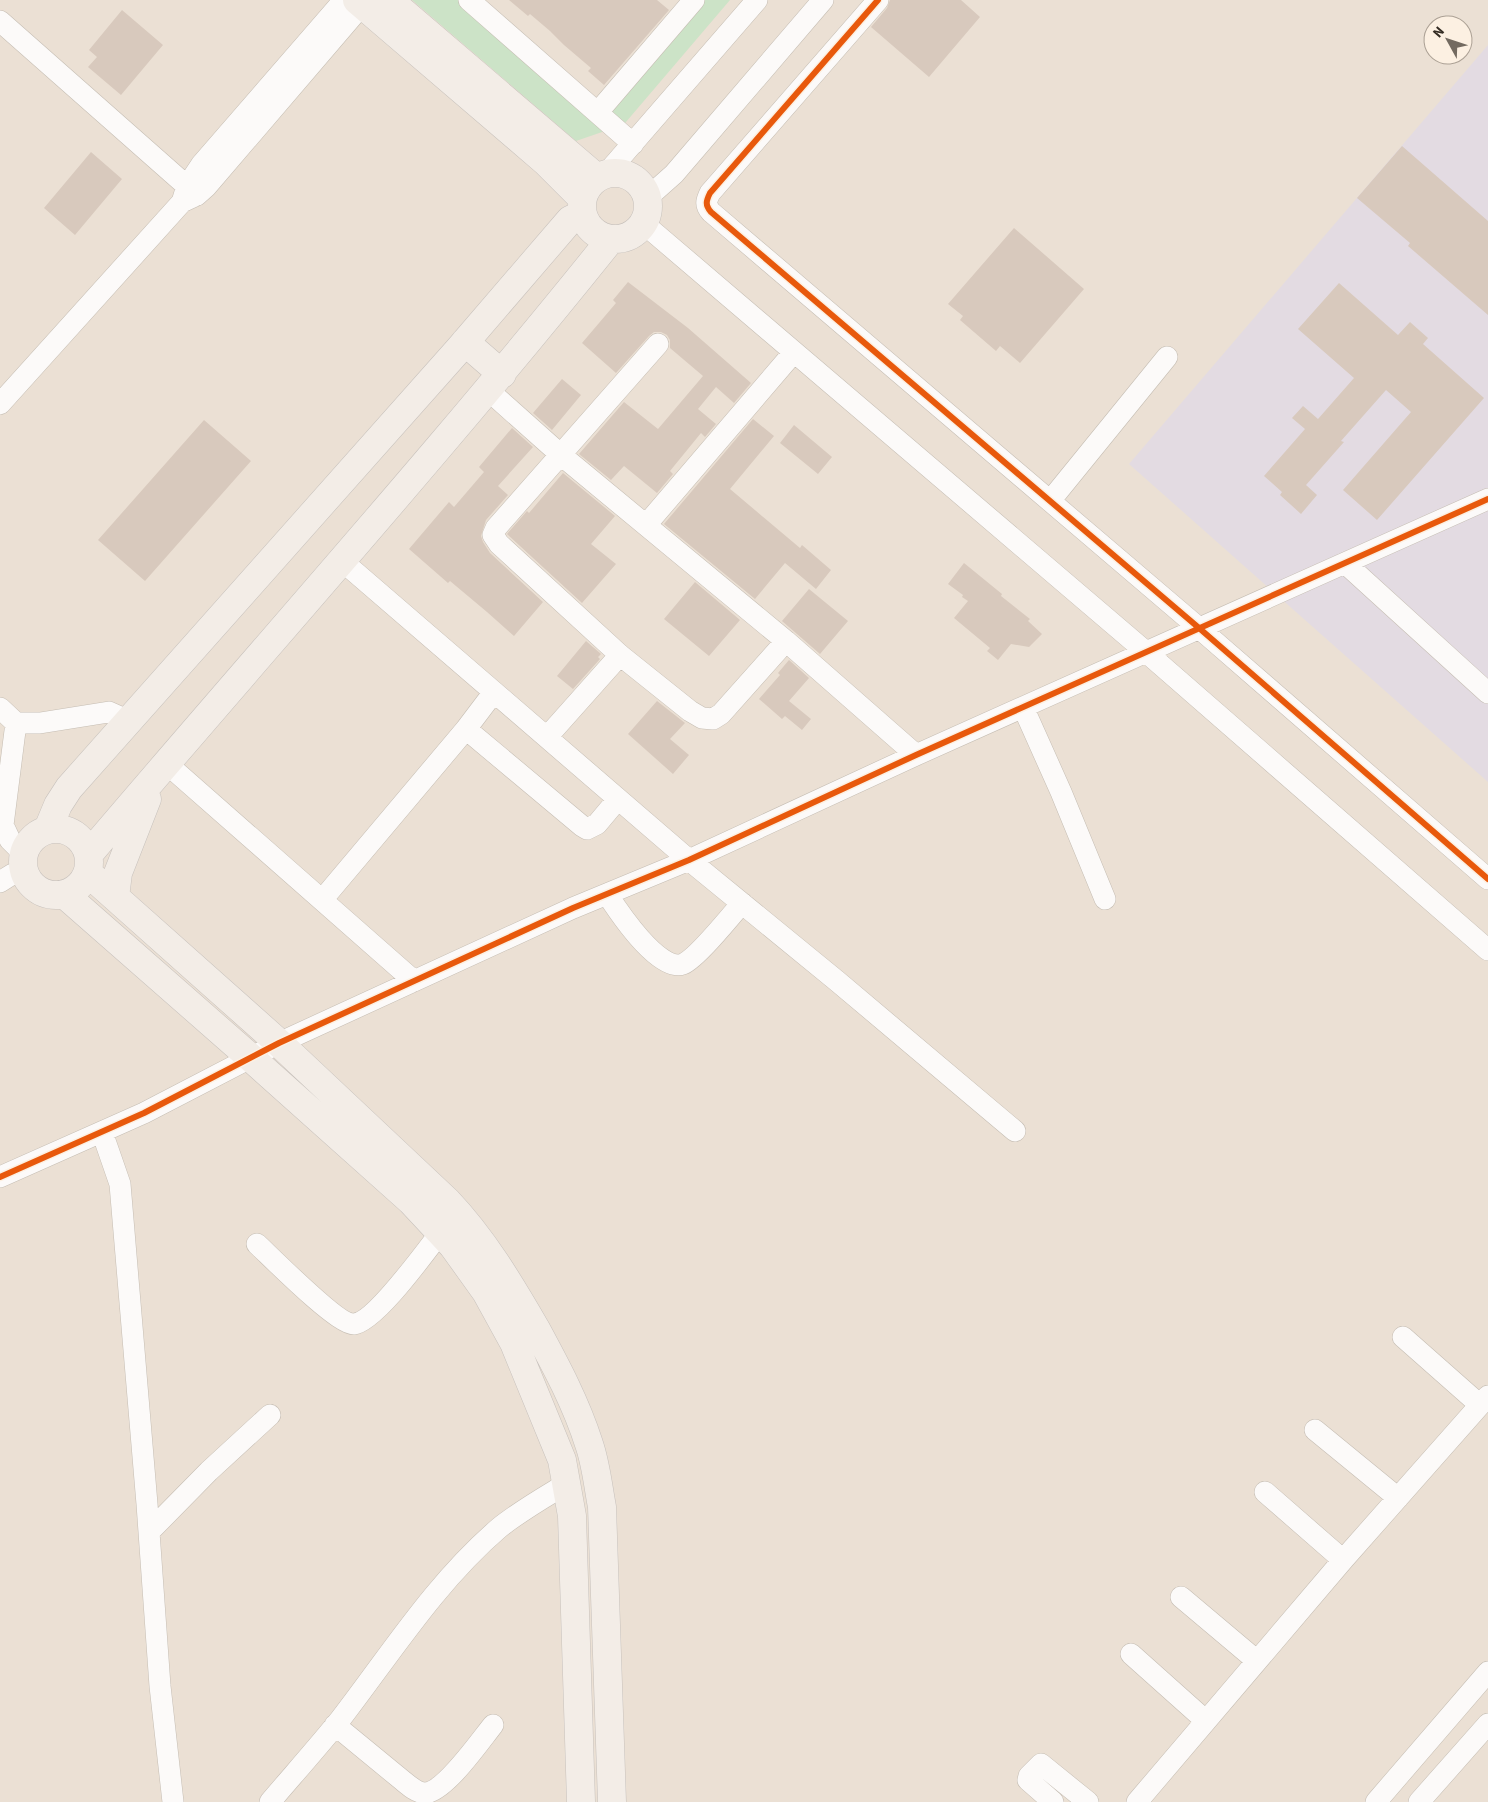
<svg xmlns="http://www.w3.org/2000/svg" width="1488" height="1802" font-family="'Source Sans 3',sans-serif">
  <style>
    .education { fill: #e3dbe2 }
    .green { fill: #cce3c7 }
    .building { fill: #d8c9bd }
    .lines { fill: none; stroke-linecap: round; stroke-linejoin: round }
    .minor-casing { stroke: #c5bdb3; stroke-width: 22 }
    .major-casing { stroke: #c7c1bc; stroke-width: 29 }
    .minor { stroke: #fcfaf9; stroke-width: 21 }
    .major { stroke: #f3ede7; stroke-width: 28 }
    .cycleway-casing { stroke: #fcf0e2; stroke-width: 9 }
    .cycleway { stroke: #e8590c; stroke-width: 6 }
  </style>
  <rect width="100%" height="100%" fill="#ebe0d4"/>
  <path class="education" d="M1488,45v737l-359,-318z"/>
  <path class="green" d="M412,0h51l139,117 101,-117h27l-110,129 -15,2 -29,10z"/>
  <path class="building" d="M509,0h148l12,10 -65,75 -16,-14 3,-3 -27,-23 -14,-14 -20,-17 -2,2z
    M890,0h71l19,17 -51,60 -58,-50 16,-19z
    M122,10l41,35 -42,50 -33,-28 9,-10 -8,-7z
    M1402,146l86,75v94l-80,-69 2,-3 -53,-45z
    M91,152l31,27 -47,56 -31,-27z
    M1014,228l70,61 -64,74 -20,-17 -4,5 -36,-31 3,-4 -15,-12z
    M628,282l60,46 63,55 -17,20 -18,-16 -18,22 18,15 -11,13 -4,-4 -31,38 3,3 -16,19 -33,-27 -13,14 -32,-26 45,-52 34,27 45,-53 -33,-28v-8l-3,-5 -6,-3h-7l-5,4 -33,37 -34,-30 34,-40 -3,-3z
    M1339,283l59,52 12,-13 18,16 -5,6 61,54 -107,122 -34,-30 68,-78 -25,-22 -45,51 3,1 -38,43 11,10 -16,19 -21,-19 2,-3 -18,-16 41,-47 -13,-11 11,-12 15,13 36,-41 -56,-49z
    M562,379l19,16 -29,35 -19,-17z
    M753,419l21,17 -44,53 70,59 2,-3 29,25 -15,19 -31,-26 -30,36 -91,-75z
    M204,420l47,41 -106,120 -47,-41z
    M794,425l38,32 -14,17 -38,-31z
    M512,428l21,19 -35,39 10,9 -22,25 -5,16 2,6 7,11 53,49 -29,34 -27,-24 -37,-31 -2,2 -39,-34 40,-47 5,5 30,-35 -5,-5z
    M563,473l52,43 -24,28 25,20 -34,39 -75,-69 20,-23 2,2z
    M964,563l38,31 -1,2 29,23 -2,2 14,13 -13,13 -18,-3 -13,16 -11,-9 3,-3 -36,-30 14,-17 -6,-4 1,-2 -15,-11z
    M695,582l45,38 -31,36 -45,-37z
    M809,589l39,32 -28,33 -38,-33z
    M586,641l15,13 -3,3 2,2 -27,30 -16,-13z
    M789,660l20,18 -20,23 22,18 -9,11 -17,-14 -3,3 -23,-20 21,-24 -2,-2z
    M657,701l28,22 -15,16 19,16 -16,19 -45,-40z"/>
  <g class="lines">
    <g class="minor-casing">
      <path id="minor" d="M469,0l164,144
        M878,0l-168,193c-4,8 -5,12 1,19l488,416 289,251
        M0,21l197,174
        M598,112l96,-112
        M607,173l150,-173
        M647,198l27,-24 149,-174
        M183,199l4,-13 14,-21 143,-165
        M643,223l503,429 342,298
        M658,344l-162,184 -3,7 6,9 121,111 70,56 12,7 11,1 8,-5 65,-73
        M488,390l73,65 225,186 130,114
        M0,404l182,-202 15,-7 9,-8 156,-182
        M1050,501l117,-144
        M646,525l148,-173
        M341,560l348,300 148,121 178,150
        M1345,563l143,130
        M1023,707l38,85 44,107
        M0,708l16,15h24l69,-11 20,9
        M16,723l-13,102 7,15 14,14
        M466,729l116,97 5,3 10,-5 21,-25
        M547,737l73,-82
        M166,763l248,218
        M0,882l11,-7 12,-5
        M607,894c11,17 52,79 76,70 13,-5 48,-48 59,-61
        M322,900l144,-171 28,-37
        M102,1132l18,52 27,320 13,182 13,116
        M0,1177l144,-64 135,-70 294,-135 116,-48 227,-105 572,-256
        M257,1244c15,14 81,81 97,80 21,-2 72,-73 86,-91
        M1403,1337l77,68
        M1315,1430l83,68
        M1265,1492l78,68
        M149,1532l60,-61 61,-56
        M1181,1597l76,64
        M1131,1654l75,67
        M335,1725l67,55c6,5 15,13 23,13 20,-1 55,-52 68,-68
        M270,1802c23,-27 47,-54 69,-81 51,-66 96,-138 160,-193 21,-17 44,-30 67,-44
        M1053,1802l-25,-22 1,-4 12,-12 47,38
        M1137,1802l206,-242 145,-164
        M1376,1802l112,-130
        M1419,1802l69,-78"/>
    </g>
    <g class="major-casing">
      <path id="major" d="M357,0l189,162 36,36
        M389,0l208,178
        M582 206a33 33 0 1 1 66 0a33 33 0 1 1-66 0Z
        M465,342l37,32
        M23 862a33 33 0 1 1 66 0a33 33 0 1 1-66 0Z
        M48,829l10,-24 11,-17 391,-440 110,-128 12,-6
        M89,854c174,-205 354,-405 522,-615
        M88,873l191,170 168,158c36,38 63,83 89,128 20,37 40,74 53,115 7,20 9,42 13,63l10,295
        M64,894l187,164 160,143 42,45 33,46 28,51 48,117 10,56 9,286
        M115,897l3,-24 29,-74"/>
    </g>
    <use href="#minor" class="minor"/>
    <use href="#major" class="major"/>
    <g class="cycleway-casing">
      <path id="cycleway" d="M878,0l-168,193c-4,8 -5,12 1,19l488,416 289,251
        M0,1177l144,-64 135,-70 294,-135 116,-48 227,-105 572,-256"/>
    </g>
    <use href="#cycleway" class="cycleway"/>
  </g>
  <g transform="translate(1448 40) rotate(310)"><circle r="24" fill="#fcf0e2" stroke="#aca195"/>
  <path d="M0-4L9 19L0 12L-9 19Z" fill="#736a60"/>
  <text y="-8" font-size="14" font-weight="bold" text-anchor="middle" fill="#332b22">N</text>
  </g>
</svg>
